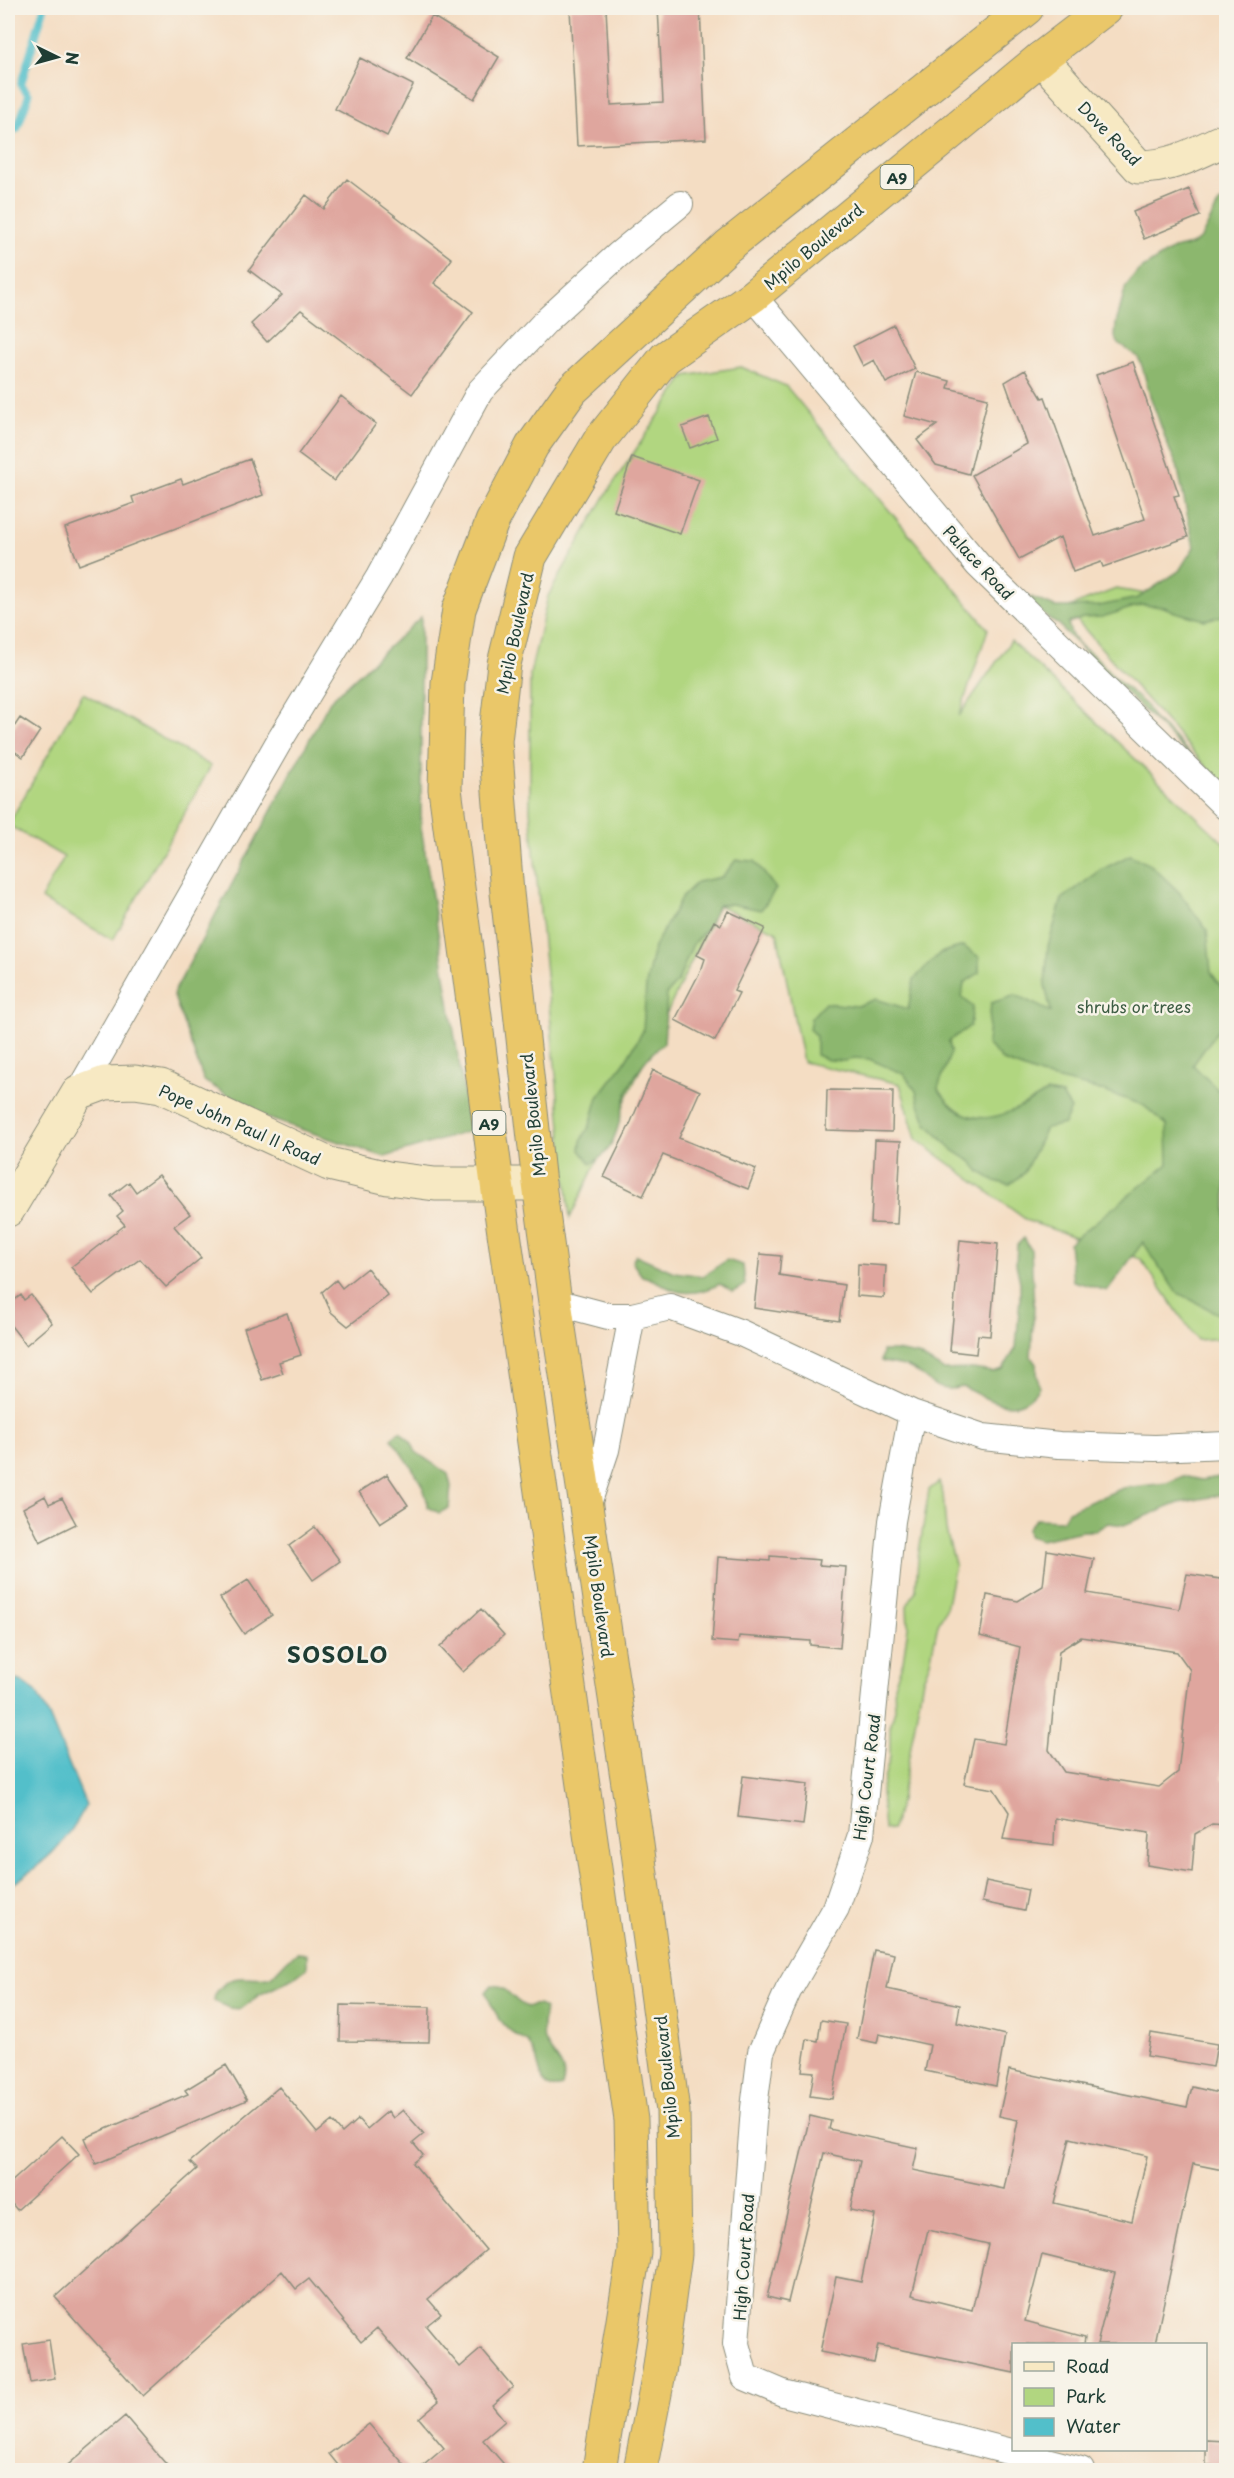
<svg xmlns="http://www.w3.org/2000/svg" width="1234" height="2478" font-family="'Playpen Sans',sans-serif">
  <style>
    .green { fill: #b1d680; stroke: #688a5a; stroke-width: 1.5 }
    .forest { fill: #8cb76e; stroke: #567a51; stroke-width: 1.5 }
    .water { fill: #52bfca; stroke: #387e7f; stroke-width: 1.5 }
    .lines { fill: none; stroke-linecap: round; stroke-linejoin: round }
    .stream { stroke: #52bfca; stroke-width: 8 }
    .building { fill: #dfa69e; fill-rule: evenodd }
    .street-casing { stroke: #8a8d7c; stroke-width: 28 }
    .secondary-casing { stroke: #8a8d7c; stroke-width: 35 }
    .highway-casing { stroke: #8a8d7c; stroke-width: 35 }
    .street { stroke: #fff; stroke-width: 26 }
    .secondary { stroke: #f7e9c3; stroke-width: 33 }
    .highway { stroke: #eac769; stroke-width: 33 }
    .labels { text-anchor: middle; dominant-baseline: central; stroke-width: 5; stroke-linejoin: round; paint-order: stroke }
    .shield { fill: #f7f3e8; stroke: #60746a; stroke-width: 1.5 }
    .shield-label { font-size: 15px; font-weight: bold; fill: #1f3d34 }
    .street-label { font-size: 16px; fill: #1f3d34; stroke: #f7f3e8 }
    .park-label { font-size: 16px; fill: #3c5c43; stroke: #f7f3e8 }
    .district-label { font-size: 22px; font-weight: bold; letter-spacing: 1.5px; fill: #1f3d34; stroke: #f7f3e8 }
  </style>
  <rect width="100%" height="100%" fill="#f7f3e8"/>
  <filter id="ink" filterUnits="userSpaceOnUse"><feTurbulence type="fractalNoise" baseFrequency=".0167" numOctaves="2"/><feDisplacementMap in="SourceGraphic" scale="12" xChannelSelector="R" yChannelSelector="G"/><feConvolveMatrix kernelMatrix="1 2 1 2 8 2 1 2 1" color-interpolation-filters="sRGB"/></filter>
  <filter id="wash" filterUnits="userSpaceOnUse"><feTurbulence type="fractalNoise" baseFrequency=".008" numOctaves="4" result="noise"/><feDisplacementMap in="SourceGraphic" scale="24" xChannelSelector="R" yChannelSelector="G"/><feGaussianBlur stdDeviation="1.35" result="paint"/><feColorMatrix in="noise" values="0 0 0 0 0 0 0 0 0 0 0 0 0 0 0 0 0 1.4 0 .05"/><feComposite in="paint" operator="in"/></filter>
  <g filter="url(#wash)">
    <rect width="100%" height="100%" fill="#f4ddc3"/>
    <path class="green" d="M741,367l45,19 202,243 -29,87 52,-75 215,204v493l-29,2 -56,-81 -113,-38 -112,-82 -16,-55 -97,-22 -26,-130 -59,-27 -148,313 -40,-408v-136l18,-78 59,-103 78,-117z
      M1116,589l110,18v182l-160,-181z
      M83,693l128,73 -98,174 -72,-41 23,-42 -56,-32z
      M939,1482l4,12 3,36 9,34 -9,45 -8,15 -8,38 -7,17 -19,105c-6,17 -3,28 -13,45l-7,1 -3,-39 9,-34v-30l5,-18 -1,-24 9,-24 5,-34 -1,-21 9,-16 2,-32 11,-68z"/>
    <path class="forest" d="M1226,200v415l-21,5 -30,-8 -11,-5 -23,-2 -39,12 -19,1 -15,5 3,11 10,12 16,12 20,22 28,24 9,15 13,11 59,62 -162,-161 -5,-7 -4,-1 -26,-20 2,-6 24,10h12l32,-1 39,-8 41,-27 15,-24 -17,-82 -7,-14 -20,-55 -8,-30 -4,-9 -19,-13 -4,-7 1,-13 10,-38 12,-15 35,-22 18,-4 10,-7 18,-35z
      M421,617v210l49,304 -85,26 -118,-39 -63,-37 -31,-87 157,-293z
      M1130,855l21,10 28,27 28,38 4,42 15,22v25l-33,46 33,33v220l-50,-26 -33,-50 -36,49 -34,-10 -4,-38 99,-79 -1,-39 -24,-20 -46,-16 -51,-12 -43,-16 -16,-17 4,-41 25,-8 35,17 -6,-27 3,-39 14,-47 39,-29z
      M736,860l19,1 21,28 -15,21 -30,-6 -13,1 -10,22 -15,17 -15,37 -11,13 -3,49c-16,12 -32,33 -38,53 -5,18 -8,40 -20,56 -4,5 -10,8 -15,12l-11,-14 1,-9 9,-16 8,-28 26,-34 19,-32 3,-46 8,-38 28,-50 15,-15 25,-5z
      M963,946l16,11v16l-15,10 -2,14 11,10 -3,19 -21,15 2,11 -13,36c31,50 70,27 109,4l15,3 9,14 -7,15 -18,4 -22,45 -15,12 -14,-4 -15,-9 -8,-10 -18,-11 -27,-27 -8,-20 -3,-13 -12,-17 -35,-15 -16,-1 -8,3 -17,-1 -12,-5v-19l-7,-7 2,-11 14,-15 32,3 19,-7 32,10 6,-30 26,-26z
      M1024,1238l7,12 3,57 -3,50 5,7 3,23c-21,33 -49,13 -76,0 -35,9 -33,-14 -59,-21 -8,-2 -15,-2 -23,-5l1,-10h14l22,4 25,15 29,-1 21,3 10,-3 13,-21 4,-51v-15l-4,-18 1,-19z
      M636,1255l38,17 29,4 24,-16 16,5 2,20 -12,7 -13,-8c-14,7 -30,12 -47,6 -11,-5 -18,-11 -31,-14l-10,-14z
      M400,1431l11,11 5,10 32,22 3,12 -2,22 -10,5 -11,-6c-3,-27 -22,-47 -37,-69z
      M1183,1476l18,4 25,-4v18l-47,9 -55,22 -16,-2 -13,8h-13l-41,9 -13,-4 -1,-8 9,-9 27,1 5,-9 55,-23 44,-5z
      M297,1953l10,1v14l-13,10 -35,17 -18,14 -12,-1 -15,-7c0,-6 2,-9 6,-13 15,-18 33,-5 51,-11l16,-17z
      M492,1985c17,1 21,18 36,22 6,-4 11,-3 17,2 -1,9 -4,20 -1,29 5,18 26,27 18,48 -20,6 -20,-9 -24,-21 -1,-8 -6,-16 -10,-23 -21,-9 -34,-27 -42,-50z"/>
    <path class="water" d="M8,1679l13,2 16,12 12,23 37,89c-18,37 -43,60 -78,82z"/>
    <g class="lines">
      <path class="stream" d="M8,131l9,-2 12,-34 -8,-11 23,-76"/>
    </g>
    <g id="blocks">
      <path class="building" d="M570,8h36l5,97 52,-3 -5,-94h42l6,131 -129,7z
        M432,16l67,41 -25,42 -67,-41z
        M360,58l53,27 -26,51 -52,-27z
        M347,179l105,80 -18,24 39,29 -61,82 -111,-84 -34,32 -16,-18 31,-29 -33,-25 57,-75 18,14z
        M1189,189l11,27 -56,23 -11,-27z
        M894,325l21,44 -29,14 -12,-23 -11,6 -10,-20z
        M1133,362l46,133 -5,1 14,41 -85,30 -2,-5 -28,10 -13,-35 -41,22 -47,-84 55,-31 -22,-62 20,-12 17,28 3,-1 50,139 50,-17 -49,-144z
        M916,372l34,9 -2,7 40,10 -19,76 -33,-9 -19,-25 20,-15 -33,-9z
        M341,396l35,28 -42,57 -36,-27z
        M709,417l8,21 -27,10 -8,-21z
        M632,457l67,23 -19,54 -66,-23z
        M250,459l13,36 -184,70 -14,-37 69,-25 -2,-6 49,-18 2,5z
        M20,718l20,13 -17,26 -15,-10v-11z
        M728,911l37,17 -31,63 5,2 -24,48 -40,-21 27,-52 3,-9 -8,-4 17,-34 7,4z
        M653,1070l47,21 -21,47 77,31 -8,20 -85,-34 -20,41 -39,-19 27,-55z
        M827,1090l66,1 -1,41 -66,-2z
        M875,1140l26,1 -4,83 -26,-1z
        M159,1175l31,39 -16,12 27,32 -35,29 -26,-28 -47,35 -22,-27 54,-42 -8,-9 6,-5 -12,-15 18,-14 7,10z
        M960,1240l38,4 -8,92 -12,-1 -2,19 -26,-3z
        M760,1254l21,2 -2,19 65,10 -5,36 -85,-13z
        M858,1264l28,2 -2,32 -27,-2z
        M367,1268l21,28 -40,30 -17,-14 -9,-20 14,-12 6,8z
        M21,1295l3,5 7,-5 21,28 -26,22 -18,-23v-17z
        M287,1313l14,42 -22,7 4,11 -21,7 -18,-52z
        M387,1474l21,31 -28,18 -21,-31z
        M45,1496l4,8 13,-6 14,26 -36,18 -17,-34z
        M315,1527l25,34 -27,19 -24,-34z
        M1047,1550l47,9 -7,34 92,16 8,-35 40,6v158l-5,41h5v46l-15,-1 -17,10 -3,38 -45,-7 2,-32 -94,-15 -1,27 -51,-6 6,-27 -15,-23 -30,-5 10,-45 30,5 16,-97 -40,-11 7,-41 31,6 25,-15zM1081,1637l96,15 13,18 -12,102 -19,15 -95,-15 -15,-22 10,-99z
        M770,1556l50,4 -1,5 27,2 -6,81 -30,-3v-4l-71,-5 -1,7 -26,-2 6,-84 52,4z
        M248,1580l24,35 -28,19 -24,-36z
        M481,1609l23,26 -41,37 -23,-25z
        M743,1776l65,8 -5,41 -65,-8z
        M986,1881l42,9 -4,21 -42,-9z
        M874,1950l20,4 -7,35 73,16 -3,18 48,12 -9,51 -71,-15 5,-26 -51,-11 -2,9 -20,-4z
        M341,2005l89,2 -1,35 -89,-1z
        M821,2020l25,4 -14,75 -22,-3 4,-24 -12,-1 5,-32 11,2z
        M1151,2033l66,11 -4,23 -66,-11z
        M226,2065l21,35 -151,64 -11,-26 103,-44 -3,-4z
        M1009,2070l178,37 5,-20 35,8v56l-4,19 -30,-6 -38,180h-58l18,-71 -73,-18 -17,66 60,16 -1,7h-70v29l-136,-28 -4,18 -54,-11 16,-75 25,5 14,-67 -25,-5 10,-49 -36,-8 -36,149 -21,-5 43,-181 21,5 -2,8 89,19 -5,22 91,19 14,-69 -19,-4zM1070,2138l77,18 -15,65 -78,-18zM928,2230l60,14 -16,66 -60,-15z
        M279,2087l38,46 15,-12 10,12 16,-14 9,10 21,-18 5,7 10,-8 21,24 -11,9 10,12 -10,8 73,87 -58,49 13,15 -15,12 34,41 21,-18 32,38 -21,18 13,16 -22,19 26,30h-91l26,-22 -25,-30 20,-17 -62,-73 -16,14 -52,-63 -13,10 -14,-18 -139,125 -88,-99 142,-128 -7,-7z
        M62,2136l17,18 -62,56 -9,-11v-14z
        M49,2340l6,39 -25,4 -7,-39z
        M125,2416l46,54h-109z
        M369,2424l40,46h-67l-13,-16z
        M1206,2440l21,1v26l-21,-2z"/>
    </g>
  </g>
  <g filter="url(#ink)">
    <use href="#blocks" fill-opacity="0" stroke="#8a8d7c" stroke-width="1.5"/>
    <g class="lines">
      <g class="street-casing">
        <path id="street" d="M753,296l225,269 248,242
          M78,1093l202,-353 99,-163 101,-186 66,-70 72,-66 62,-51
          M555,1302l53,14h24
          M912,1413l71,24 76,8 96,3 71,-3
          M587,1507l19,-57 26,-134 38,-9 71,26 171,80 -20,108 -31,314 -25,73 -48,83 -27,61 -7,56 -18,236 9,33 38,16 298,77"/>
      </g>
      <g class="secondary-casing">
        <path id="secondary" d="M1041,58l98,109c34,0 57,-14 87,-28
          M8,1210l70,-117 27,-10 30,-1 26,4 168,78 59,14 47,6h104"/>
      </g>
      <g class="highway-casing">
        <path id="highway" d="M599,2470l35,-218 -3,-132 -134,-936 -52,-395 3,-106 11,-74 33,-87 40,-76 40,-56 156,-144 299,-238
          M640,2470l19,-97 16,-119 -2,-143 -38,-281 -80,-528 -16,-118 -32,-291 -12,-152 9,-77 26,-107 70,-117 65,-82 88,-62 288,-238 65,-50"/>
      </g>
      <use href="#street" class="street"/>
      <use href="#secondary" class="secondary"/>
      <use href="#highway" class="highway"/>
    </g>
  </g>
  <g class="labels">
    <g class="shield">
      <rect x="880.5" y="165" width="33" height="24" rx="4.5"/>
      <rect x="472.5" y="1111" width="33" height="24" rx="4.5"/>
    </g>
    <g class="shield-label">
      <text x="897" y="177">A9</text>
      <text x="489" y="1123">A9</text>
    </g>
    <g class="street-label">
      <text transform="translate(1110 133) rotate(46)">Dove Road</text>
      <text transform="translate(813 246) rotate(-40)">Mpilo Boulevard</text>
      <text transform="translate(979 562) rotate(47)">Palace Road</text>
      <text transform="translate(514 633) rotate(-78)">Mpilo Boulevard</text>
      <text transform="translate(532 1115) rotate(-96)">Mpilo Boulevard</text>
      <text transform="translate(240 1124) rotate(24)">Pope John Paul II Road</text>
      <text transform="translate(600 1596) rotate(82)">Mpilo Boulevard</text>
      <text transform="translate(866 1777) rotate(-83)">High Court Road</text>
      <text transform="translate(666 2077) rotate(-96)">Mpilo Boulevard</text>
      <text transform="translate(743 2257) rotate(-86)">High Court Road</text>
    </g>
    <g class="park-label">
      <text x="1134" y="1006">shrubs or trees</text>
    </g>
    <g class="district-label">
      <text x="338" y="1653">SOSOLO</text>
    </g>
  </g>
  <rect width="1234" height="2478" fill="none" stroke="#f7f3e8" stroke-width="30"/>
  <rect x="1012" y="2343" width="195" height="108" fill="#f7f3e8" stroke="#a1aaa0" stroke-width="1.5"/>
  <rect x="1024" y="2362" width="30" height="9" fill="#f7e9c3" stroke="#a1aaa0" stroke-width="1.5"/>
  <text x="1066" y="2373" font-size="18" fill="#1f3d34">Road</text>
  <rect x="1024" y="2388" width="30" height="18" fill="#b1d680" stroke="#a1aaa0" stroke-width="1.5"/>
  <text x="1066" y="2403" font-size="18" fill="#1f3d34">Park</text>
  <rect x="1024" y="2418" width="30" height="18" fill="#52bfca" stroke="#a1aaa0" stroke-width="1.5"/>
  <text x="1066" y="2433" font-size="18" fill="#1f3d34">Water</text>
  <g transform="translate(57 57) rotate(95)" stroke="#f7f3e8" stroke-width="4.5" paint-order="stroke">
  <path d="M0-4.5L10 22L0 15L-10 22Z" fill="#1f3d34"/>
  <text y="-9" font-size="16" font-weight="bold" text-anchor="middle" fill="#1f3d34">N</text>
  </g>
</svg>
